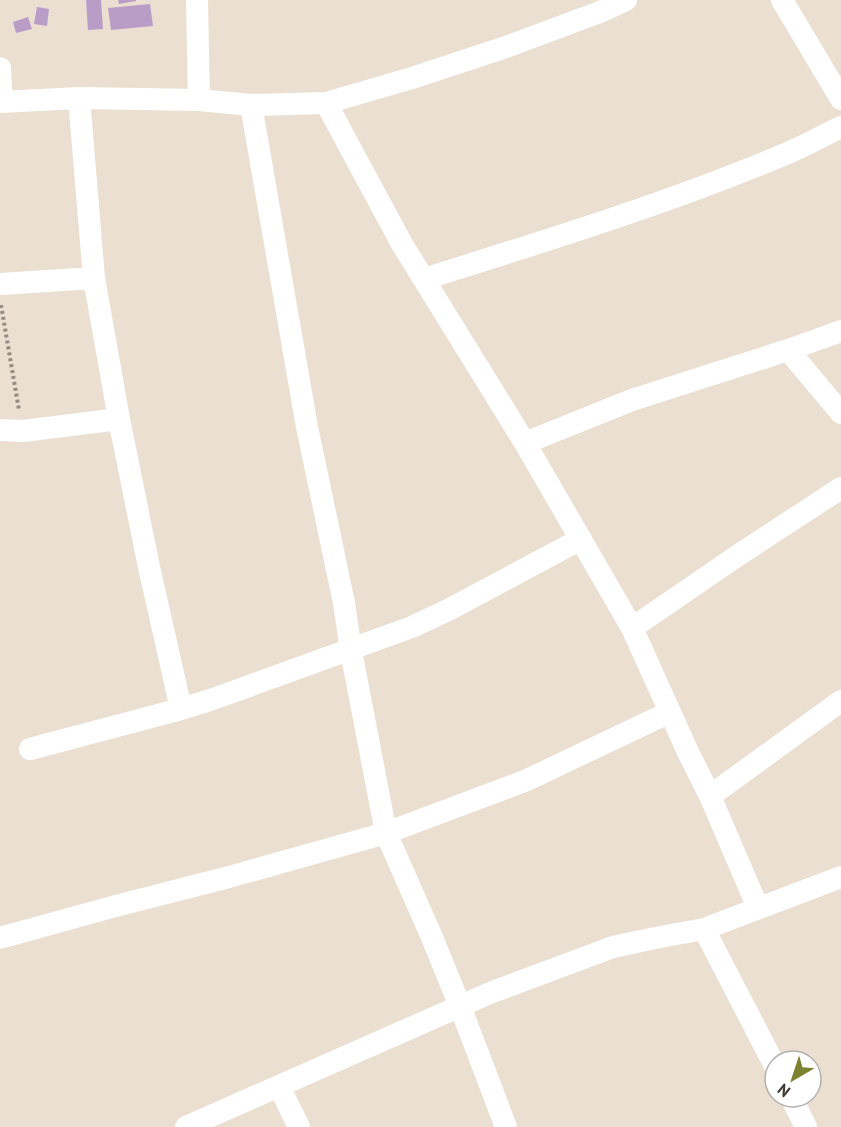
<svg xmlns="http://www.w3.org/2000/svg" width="841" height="1127" font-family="'PT Sans',sans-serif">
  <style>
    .building { fill: #b99dc6 }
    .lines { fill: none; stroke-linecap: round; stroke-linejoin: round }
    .path { stroke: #948c82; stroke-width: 4; stroke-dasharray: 3 3; stroke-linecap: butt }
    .minor { stroke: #fff; stroke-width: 22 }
  </style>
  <rect width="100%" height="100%" fill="#eadfd1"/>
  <path class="building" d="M86,0h15l2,29 -15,1z
    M118,0h18v1l-17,3z
    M150,4l3,22 -42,4 -3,-22z
    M37,7l12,2 -2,17 -13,-2z
    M28,17l4,12 -16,4 -3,-11z"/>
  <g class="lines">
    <path class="path" d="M1,305l18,105"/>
    <path class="minor" d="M197,0l2,100
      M782,0l59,99
      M0,68l2,34
      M79,98l15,180 25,141 30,148 32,142
      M0,102l79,-4 120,2 52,5 75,-2 86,-25 91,-30 97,-36 26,-12
      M326,103l76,141 123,199 107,185 56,124 22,44 48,112
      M251,105l56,322 37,176 7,48 35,182 45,102 29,71 46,121
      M424,279c121,-38 242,-75 359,-124 20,-8 39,-19 58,-28
      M0,284l94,-6
      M788,350l53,63
      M0,430l23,1 96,-12
      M525,443l107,-43 156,-50 53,-19
      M632,628l105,-72 104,-68
      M30,749l151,-40 32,-10 199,-72 38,-18 131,-70
      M710,796l131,-95
      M704,929l71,137
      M0,938l112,-31 117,-30 157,-44 141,-53 143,-68
      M279,1086l20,41
      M791,1097l15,30
      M186,1127l304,-134 123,-46 42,-9 49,-9 137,-52"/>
  </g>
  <g transform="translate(793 1079) rotate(219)"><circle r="28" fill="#ffffff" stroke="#b2b0ae" stroke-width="1.5"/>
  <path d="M0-4.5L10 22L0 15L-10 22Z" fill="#7c822d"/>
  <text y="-9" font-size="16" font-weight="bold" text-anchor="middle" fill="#3e3a34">N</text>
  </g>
</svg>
